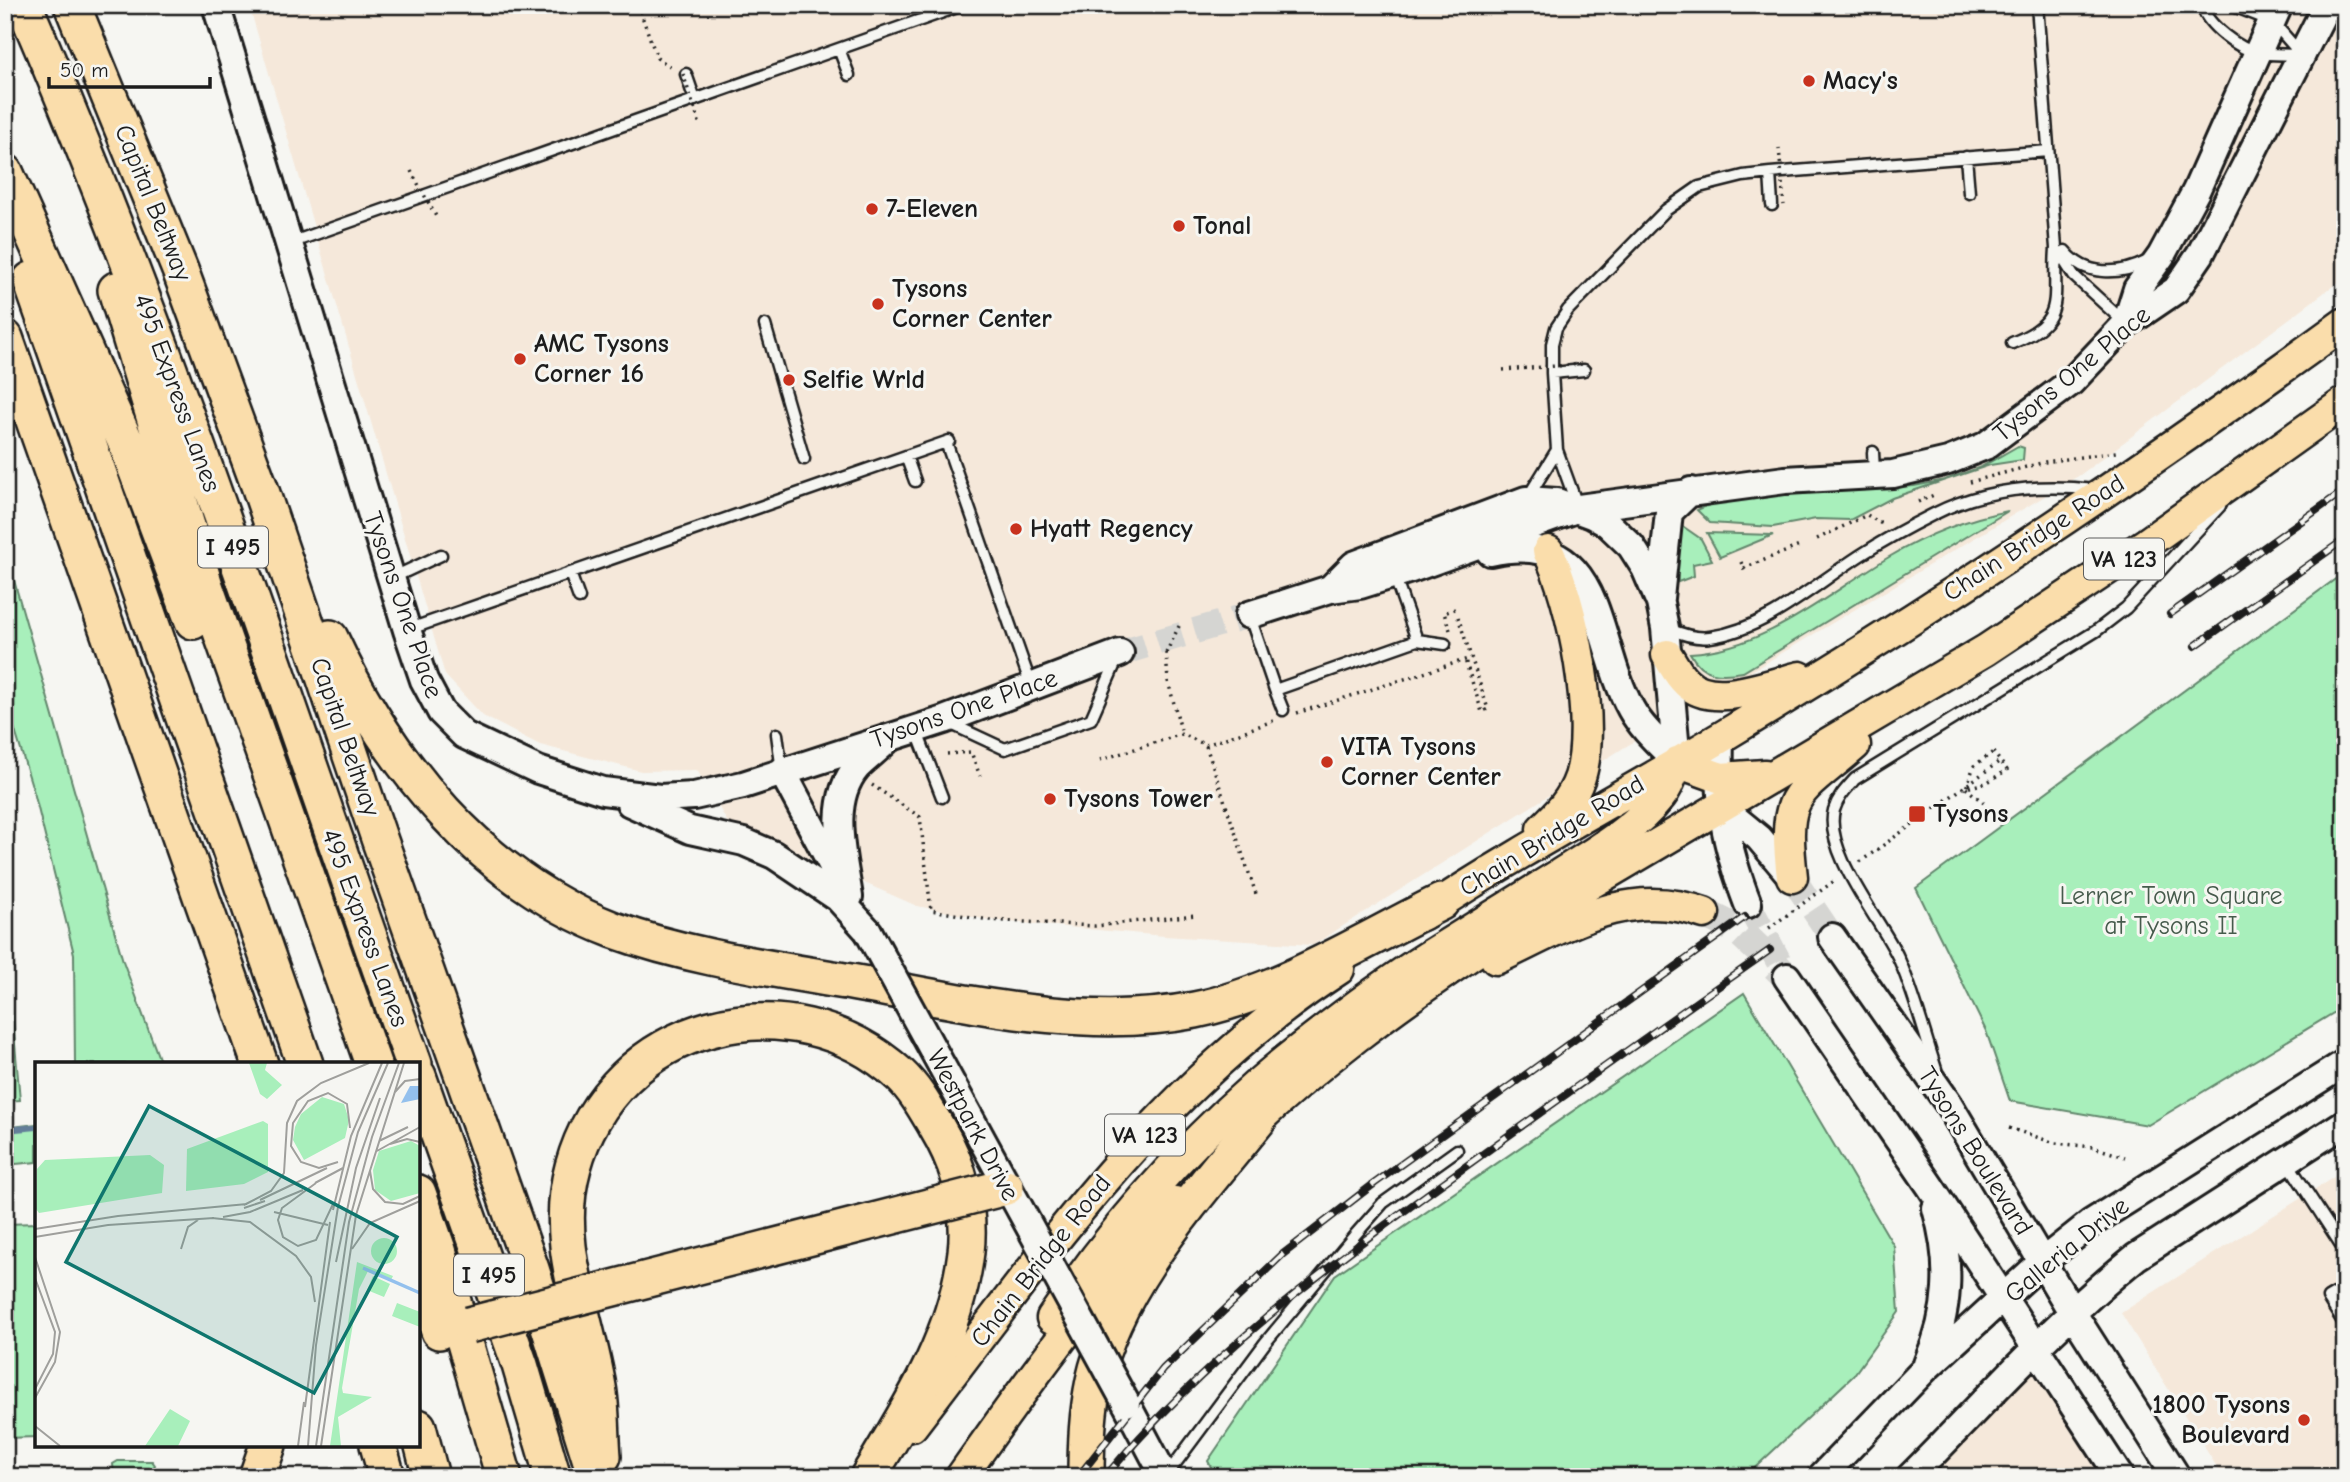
<svg xmlns="http://www.w3.org/2000/svg" width="2350" height="1482" font-family="'Comic Neue',sans-serif">
  <style>
    .built { fill: #f5e8da }
    .green { fill: #a8efbb; stroke: #62866c; stroke-width: 2 }
    .lines { fill: none; stroke-linecap: round; stroke-linejoin: round }
    .stream { stroke: #637e99; stroke-width: 6 }
    .secondary-tunnel { stroke: #d5d5d2; stroke-width: 26; stroke-dasharray: 26 13; stroke-linecap: butt }
    .primary-tunnel { stroke: #d5d5d2; stroke-width: 30; stroke-dasharray: 30 15; stroke-linecap: butt }
    .lane-casing { stroke: #1c1c1c; stroke-width: 15 }
    .secondary-casing { stroke: #1c1c1c; stroke-width: 32 }
    .primary-casing { stroke: #1c1c1c; stroke-width: 35 }
    .highway-casing { stroke: #1c1c1c; stroke-width: 40 }
    .path { stroke: #1c1c1c; stroke-width: 3.5; stroke-dasharray: 2 5; stroke-linecap: butt }
    .lane { stroke: #f6f6f2; stroke-width: 10 }
    .secondary { stroke: #f6f6f2; stroke-width: 26 }
    .primary { stroke: #faddab; stroke-width: 30 }
    .highway { stroke: #faddab; stroke-width: 35 }
    .rail-casing { stroke: #1c1c1c; stroke-width: 8 }
    .rail { stroke: #f6f6f2; stroke-width: 5; stroke-dasharray: 16; stroke-linecap: butt }
    .secondary-bridge-casing { stroke: #1c1c1c; stroke-width: 32; stroke-linecap: butt }
    .highway-bridge-casing { stroke: #1c1c1c; stroke-width: 40; stroke-linecap: butt }
    .path-bridge { stroke: #1c1c1c; stroke-width: 3.5; stroke-dasharray: 2 5; stroke-linecap: butt }
    .secondary-bridge { stroke: #f6f6f2; stroke-width: 26 }
    .highway-bridge { stroke: #faddab; stroke-width: 35 }
    .poi-dot { fill: #c8321e; stroke: #f6f6f2; stroke-width: 2.5 }
    .labels { text-anchor: middle; dominant-baseline: central; stroke-width: 6; stroke-linejoin: round; paint-order: stroke }
    .shield { fill: #f6f6f2; stroke: #5d5d5c; stroke-width: 2 }
    .shield-label { font-size: 24px; font-weight: bold; fill: #1c1c1c }
    .poi-label { font-size: 26px; font-weight: bold; fill: #1c1c1c; stroke: #f6f6f2; text-anchor: start }
    .street-label { font-size: 26px; fill: #1c1c1c; stroke: #f6f6f2 }
    .park-label { font-size: 26px; fill: #465b4c; stroke: #f6f6f2 }
    .inset-river { fill: none; stroke: #93c0ed; stroke-width: 3.5 }
    .inset-road { fill: none; stroke: #9f9f9c; stroke-width: 2 }
    .view { fill: #0f766e; fill-opacity: 0.15; stroke: #0f766e; stroke-width: 3.5 }
    .inset-edge { fill: none; stroke: #1c1c1c; stroke-width: 3.5 }
  </style>
  <rect width="100%" height="100%" fill="#f6f6f2"/>
  <filter id="ink" filterUnits="userSpaceOnUse"><feTurbulence type="fractalNoise" baseFrequency=".0143" numOctaves="2"/><feDisplacementMap in="SourceGraphic" scale="14" xChannelSelector="R" yChannelSelector="G"/><feConvolveMatrix kernelMatrix="1 2 1 2 8 2 1 2 1" color-interpolation-filters="sRGB"/></filter>
  <g filter="url(#ink)">
    <path class="built" d="M249,5h2096v272l-265,198 -455,272 -312,198 -149,-9 -175,-16 -72,-14 -189,-83 -31,-53 -56,1 -101,-26 -57,-29 -38,-41z
      M2345,1170v307h-122l-102,-164z
      M2037,1349l85,128h-212z"/>
    <path class="green" d="M2018,446l6,2 -1,12 -33,5 -98,33 -42,22 -34,-1 -43,8 -63,-4 -13,-13 19,-8 21,-4 177,-12 31,-6 36,-13z
      M2008,511l-265,161c-23,4 -41,4 -53,-19 76,-4 136,-58 199,-96 37,-22 76,-38 119,-46z
      M1681,525l20,14 11,21 -19,4 1,12 -16,6 -2,-49z
      M1707,533l66,2 -53,22z
      M5,549l118,412 38,103h-86l-1,-110 -39,-158 -30,-98z
      M2345,572v434l-197,119 -138,-24 -24,-70 -70,-143z
      M5,977h4l11,123 -15,1z
      M1744,993l150,253 5,66 -46,64 -108,101h-529l-8,-16 127,-186z
      M37,1124v38l-32,3v-37z
      M37,1223v214l-32,1v-214z
      M118,1461h34l3,4 -8,12h-33l-1,-13z"/>
    <g class="lines">
      <path class="stream" d="M5,1130l32,-3"/>
      <path class="secondary-tunnel" d="M1120,653l129,-38
        M1792,877l40,60
        M1748,904l39,73"/>
      <path class="primary-tunnel" d="M1704,913l34,17 49,47"/>
      <g class="lane-casing">
        <path id="lane" d="M2037,5l19,243 18,28 49,45
          M2202,5c4,20 38,45 57,48 13,2 26,1 39,2
          M2231,5l41,16 27,31
          M839,49l10,26
          M686,74l9,26
          M1966,157l3,36
          M1770,173l2,32
          M290,243l673,-238
          M2065,251c20,26 55,24 81,11
          M765,325l39,134
          M2012,343c56,-22 40,-43 44,-95
          M1552,373l32,-3
          M946,442l85,243
          M1873,452l1,20
          M906,456l9,25
          M1528,497l29,-47
          M1577,505l-20,-55 -5,-77v-29l4,-16 12,-18 98,-100 33,-23 44,-11 27,-3 278,-22
          M570,573l9,25
          M394,577l47,-22
          M1250,617l25,73 142,-50 -23,-65
          M1669,629c12,5 28,10 41,8 58,-8 106,-54 154,-84 22,-14 46,-27 70,-39 49,-25 107,-30 161,-24
          M407,630l542,-189
          M1417,640l28,4
          M1275,690l8,20
          M947,722l58,27 86,-30 27,-62
          M917,732l25,65
          M777,734l5,37
          M1936,1069c-12,-36 -22,-77 -38,-112 -17,-37 -75,-105 -64,-147 4,-13 12,-21 21,-31l241,-148 30,-23 94,-102
          M2288,1163l57,88
          M2345,1288l-17,10 17,27
          M1166,1476l99,-133 90,-108 28,-32 74,-53"/>
      </g>
      <g class="secondary-casing">
        <path id="secondary" d="M216,5l191,625 17,50 17,32 23,23 74,35 65,21 57,7 34,-2 49,-11 201,-65 176,-67
          M2126,324l11,-35 24,-33 35,-65 83,-186
          M1490,552c116,-25 102,87 141,157 11,20 31,37 46,53
          M1330,589l24,-24 172,-65 31,2 35,13 16,9 23,22 14,22 15,35 5,25 12,134
          M1660,598l9,-86 22,-21
          M1249,615l81,-26 30,-4 51,-16 168,-61 206,-28 108,-6 55,-13 37,-15 86,-64 55,-58 50,-34 24,-35 127,-250
          M1720,737c-2,66 4,105 28,167
          M782,771l57,107
          M630,803l60,27 54,12 30,13 64,43 30,33
          M1720,806l39,32 33,39
          M849,897c-6,-41 -22,-95 8,-130 9,-9 20,-17 29,-26
          M1832,937l116,166 124,209 105,165
          M1787,977l143,209 190,291
          M1927,1364c23,-53 25,-101 9,-156
          M1126,1403l39,74
          M1821,1477l104,-108 117,-107 49,-39 254,-160
          M1910,1477c74,-74 144,-154 226,-220l209,-134"/>
      </g>
      <g class="primary-casing">
        <path id="primary" d="M1667,655c6,9 11,20 19,27 26,27 84,2 114,-5
          M1677,762l44,16 44,-3
          M1542,829c17,-16 30,-29 38,-52 17,-54 -7,-176 -32,-226
          M1792,877c-10,-86 3,-80 63,-132
          M1422,915c96,-64 199,-118 298,-177 215,-129 423,-268 625,-415
          M1496,959c69,-32 130,-74 208,-46
          M1242,1135c72,-70 153,-129 236,-185l508,-300 161,-107 198,-141
          M1052,1318c66,-97 143,-184 234,-258 45,-36 92,-72 141,-103 43,-27 86,-54 130,-81 36,-23 77,-46 104,-80 8,-10 12,-23 16,-34
          M912,1426c130,-169 245,-339 427,-457
          M961,1477c68,-96 135,-189 214,-275"/>
      </g>
      <g class="highway-casing">
        <path id="highway" d="M24,5c150,346 263,705 390,1059
          M72,5l108,265 80,218 120,353 151,428 65,208
          M5,172l122,273 66,176
          M31,280l274,784
          M116,290l89,296 168,478
          M5,338l255,726
          M330,638c58,125 152,242 284,292 85,31 180,41 270,58 101,19 208,42 311,22 85,-17 169,-70 246,-108
          M418,1076l102,289 33,112
          M418,1193l20,57 66,227
          M418,1271l21,60
          M418,1427l13,50
          M378,1445l9,32
          M603,1456c-2,-23 -1,-47 -5,-69 -12,-73 -46,-145 -25,-220 40,-145 217,-192 327,-92 15,14 26,34 36,51 23,38 35,82 30,126 -10,85 -55,154 -98,225
          M257,1477l11,-32
          M1086,1477c0,-33 1,-63 8,-96 21,-97 103,-185 164,-261"/>
      </g>
      <path class="path" d="M638,5l19,53 16,10
        M1970,482l75,-20 71,-10
        M1918,502l18,-8
        M1817,539l50,-24 13,8 4,-2
        M1741,562l5,12
        M1744,568l58,-23
        M1458,617l30,92 -6,3 -17,-52
        M1450,630l-6,-17 11,-4
        M1166,653l2,28 14,53
        M1297,713l174,-55
        M1206,746l51,151
        M1993,752l14,18 -21,13 -20,5 8,-22z
        M947,754l24,-2 9,24
        M1100,760l82,-26 24,11 67,-24
        M872,785l48,32 11,93 58,10 106,6 101,-11
        M1966,788l19,16
        M1860,862l140,-101
        M1769,928l68,-49
        M2009,1128l46,15 38,4 32,10"/>
      <use href="#lane" class="lane"/>
      <use href="#secondary" class="secondary"/>
      <use href="#primary" class="primary"/>
      <use href="#highway" class="highway"/>
      <g class="rail-casing">
        <path id="rail" d="M2170,614l175,-124
          M2195,646l150,-107
          M1078,1477l85,-108 120,-115 92,-71 370,-266
          M1105,1477c99,-118 218,-208 342,-297 107,-78 215,-154 323,-230"/>
      </g>
      <use href="#rail" class="rail"/>
      <g class="secondary-bridge-casing">
        <path id="secondary-bridge" d="M868,931l258,472"/>
      </g>
      <g class="highway-bridge-casing">
        <path id="highway-bridge" d="M469,1325l537,-138"/>
      </g>
      <path class="path-bridge" d="M683,74l17,51
        M1779,148l5,57
        M411,171l27,49
        M1503,370l80,-6
        M1166,653l15,-31"/>
      <use href="#secondary-bridge" class="secondary-bridge"/>
      <use href="#highway-bridge" class="highway-bridge"/>
    </g>
  </g>
  <g class="poi-dot">
    <circle cx="1809" cy="81" r="7"/>
    <circle cx="872" cy="209" r="7"/>
    <circle cx="1179" cy="226" r="7"/>
    <circle cx="878" cy="304" r="7"/>
    <circle cx="520" cy="359" r="7"/>
    <circle cx="789" cy="380" r="7"/>
    <circle cx="1016" cy="529" r="7"/>
    <circle cx="1327" cy="762" r="7"/>
    <circle cx="1050" cy="799" r="7"/>
    <rect x="1908" y="805" width="18" height="18" rx="3.5"/>
    <circle cx="2304" cy="1420" r="7"/>
  </g>
  <g class="labels">
    <g class="shield">
      <rect x="198" y="526.5" width="70" height="41" rx="5"/>
      <rect x="2084" y="538.5" width="80" height="41" rx="5"/>
      <rect x="1105" y="1114.5" width="80" height="41" rx="5"/>
      <rect x="454" y="1254.5" width="70" height="41" rx="5"/>
    </g>
    <g class="shield-label">
      <text x="233" y="547">I 495</text>
      <text x="2124" y="559">VA 123</text>
      <text x="1145" y="1135">VA 123</text>
      <text x="489" y="1275">I 495</text>
    </g>
    <g class="poi-label">
      <text x="1823" y="81">Macy's</text>
      <text x="886" y="209">7-Eleven</text>
      <text x="1193" y="226">Tonal</text>
      <text x="892" y="289">Tysons<tspan x="892" dy="30">Corner Center</tspan></text>
      <text x="534" y="344">AMC Tysons<tspan x="534" dy="30">Corner 16</tspan></text>
      <text x="803" y="380">Selfie Wrld</text>
      <text x="1030" y="529">Hyatt Regency</text>
      <text x="1341" y="747">VITA Tysons<tspan x="1341" dy="30">Corner Center</tspan></text>
      <text x="1064" y="799">Tysons Tower</text>
      <text x="1933" y="814">Tysons</text>
      <text x="2290" y="1405" text-anchor="end">1800 Tysons<tspan x="2290" dy="30">Boulevard</tspan></text>
    </g>
    <g class="street-label">
      <text transform="translate(153 203) rotate(68)">Capital Beltway</text>
      <text transform="translate(2072 374) rotate(-40)">Tysons One Place</text>
      <text transform="translate(177 393) rotate(70)">495 Express Lanes</text>
      <text transform="translate(2034 538) rotate(-33)">Chain Bridge Road</text>
      <text transform="translate(403 605) rotate(71)">Tysons One Place</text>
      <text transform="translate(964 709) rotate(-19)">Tysons One Place</text>
      <text transform="translate(345 737) rotate(71)">Capital Beltway</text>
      <text transform="translate(1552 836) rotate(-31)">Chain Bridge Road</text>
      <text transform="translate(365 928) rotate(70)">495 Express Lanes</text>
      <text transform="translate(973 1125) rotate(62)">Westpark Drive</text>
      <text transform="translate(1975 1151) rotate(58)">Tysons Boulevard</text>
      <text transform="translate(2067 1250) rotate(-39)">Galleria Drive</text>
      <text transform="translate(1041 1261) rotate(-52)">Chain Bridge Road</text>
    </g>
    <g class="park-label">
      <text x="2171" y="896">Lerner Town Square<tspan x="2171" dy="30">at Tysons II</tspan></text>
    </g>
  </g>
  <g transform="translate(35 1062)">
    <rect width="385" height="385" fill="#f6f6f2"/>
    <path d="M214,1h18l-2,7 17,15 -15,14 -7,-5zM287,35l22,7 5,16 -4,18 -41,22 -11,-20 2,-13 6,-13zM228,59l5,3v48l-24,12 -58,7 1,-42zM376,79l9,5v47l-29,8 -16,-11 -2,-20 6,-19zM115,93l14,10 -2,28 -123,20 -3,-4 1,-40 8,-9zM336 189a13 13 0 1 1 26 0a13 13 0 1 1-26 0ZM322,200l36,14 -2,4 -23,-9 -9,18 -17,99 1,5 29,4 -34,20 3,29h-11zM338,214l17,8 -6,13 -17,-7zM362,241l23,9v15l-28,-11zM135,347l20,12 -12,25h-33z" fill="#a8efbb"/>
    <path d="M375,24h10v13l-19,4z" fill="#93c0ed"/>
    <path class="inset-river" d="M328,206l57,25"/>
    <path class="inset-road" d="M360,30l10,-11 15,-2M344,79l29,-14M355,82l17,-5 13,3M342,89l43,-24M303,100l-19,6 -18,-6 -10,-16 2,-23 15,-22 20,-8 19,11 3,24M335,109l3,18 12,13 18,2 17,-8M280,121l28,-15M281,121l-34,25 -4,12 5,17 15,9 18,-6 17,-36M225,138l67,-32M209,143l27,-14 13,-18 3,-50 10,-22 24,-18 48,-20M209,146l21,-7M298,148l18,-74 31,-73M239,150l54,13M188,155l27,-5 53,-22M177,156l38,4 46,34 15,21 4,25M0,167l83,-13 129,-12M0,175l73,-12 106,-7M146,187l7,-22 10,-7M317,187l18,-26 50,-22M0,195l25,75 -5,30 -20,36M301,200l20,-94 24,-70M0,216l20,54 -2,22 -18,35M270,345l25,-185M0,364l25,20M263,384l6,-44M273,384l8,-101 22,-138 20,-75 30,-69M281,384l33,-224 23,-85 27,-74M286,384l35,-231 48,-152"/>
    <path class="view" d="M114,44l248,131 -83,156 -248,-131z"/>
    <rect width="385" height="385" class="inset-edge"/>
  </g>
  <rect width="2350" height="1482" fill="none" stroke="#f6f6f2" stroke-width="28"/>
  <rect x="14" y="14" width="2322" height="1454" fill="none" stroke="#1c1c1c" stroke-width="2.5" filter="url(#ink)"/>
  <path d="M49 77v10h161v-10" fill="none" stroke="#1c1c1c" stroke-width="3.5"/>
  <text x="60" y="77" font-size="21" fill="#1c1c1c" stroke="#f6f6f2" stroke-width="5" paint-order="stroke">50 m</text>
</svg>
